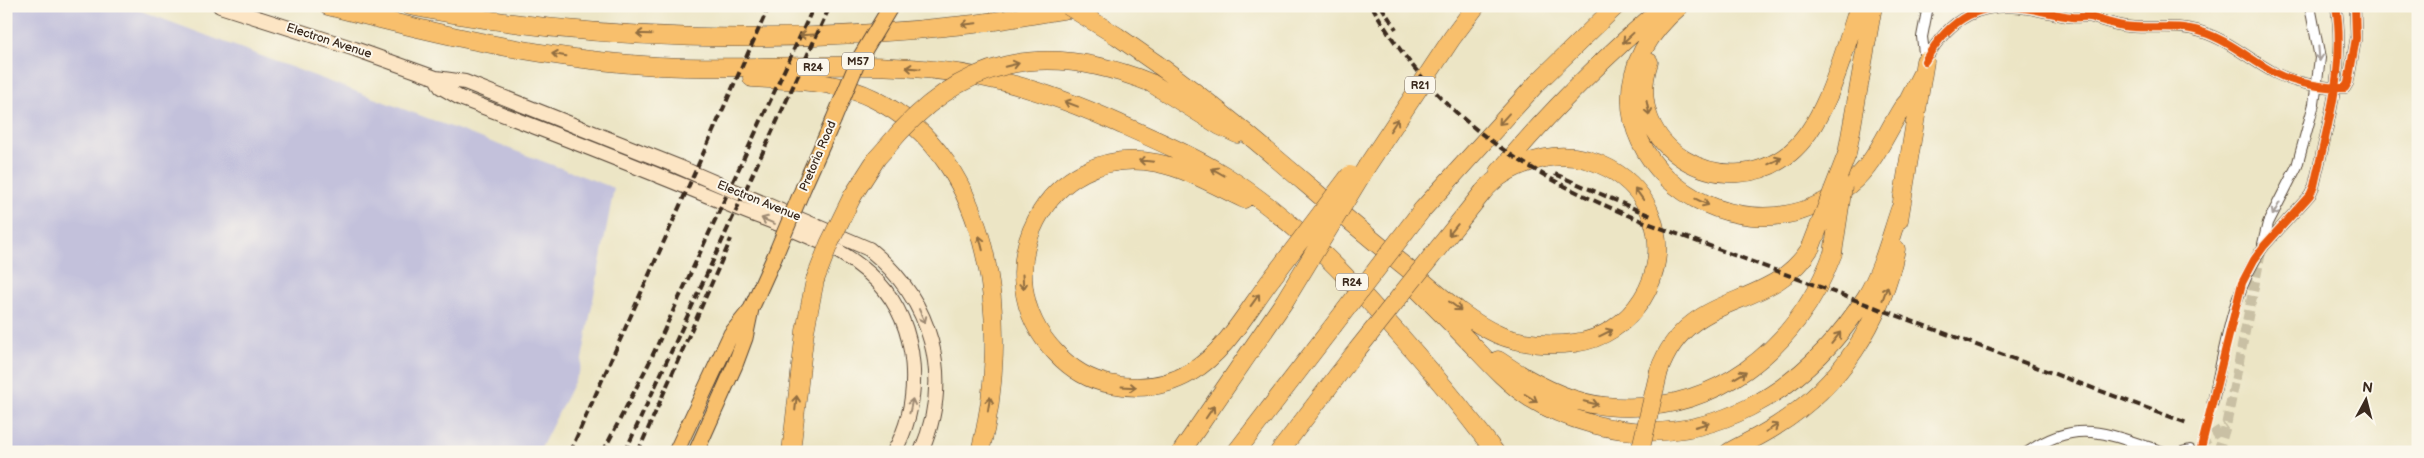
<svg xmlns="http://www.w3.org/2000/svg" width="2424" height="458" font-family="'Balsamiq Sans',sans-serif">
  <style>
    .industrial { fill: #c3c1db }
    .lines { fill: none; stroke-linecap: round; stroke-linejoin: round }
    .minor-tunnel { stroke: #c9c0a4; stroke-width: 10; stroke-dasharray: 10 5; stroke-linecap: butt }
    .minor-casing { stroke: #564637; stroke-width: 12 }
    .secondary-casing { stroke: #564637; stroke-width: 16 }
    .primary-casing { stroke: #564637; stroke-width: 17 }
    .motorway-casing { stroke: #564637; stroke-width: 19 }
    .minor { stroke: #fff; stroke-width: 10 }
    .secondary { stroke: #fce5c4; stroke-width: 14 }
    .primary { stroke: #f8bf6c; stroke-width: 15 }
    .motorway { stroke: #f8bf6c; stroke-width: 18 }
    .rail { stroke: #3b2a1e; stroke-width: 4; stroke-dasharray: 8 4; stroke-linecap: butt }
    .minor-bridge-casing { stroke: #564637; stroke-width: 12; stroke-linecap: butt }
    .primary-bridge-casing { stroke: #564637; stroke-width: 17; stroke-linecap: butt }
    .motorway-bridge-casing { stroke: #564637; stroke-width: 19; stroke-linecap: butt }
    .minor-bridge { stroke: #fff; stroke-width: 10 }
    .primary-bridge { stroke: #f8bf6c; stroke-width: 15 }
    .motorway-bridge { stroke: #f8bf6c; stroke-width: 18 }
    .cycleway-casing { stroke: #fbf7ec; stroke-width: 11 }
    .cycleway { stroke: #e8590c; stroke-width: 8 }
    .oneway { stroke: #906d41 }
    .oneway2 { stroke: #a79f9a }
    .oneway3 { stroke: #9c8871 }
    .labels { text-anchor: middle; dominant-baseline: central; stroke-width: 4; stroke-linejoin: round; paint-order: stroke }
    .shield { fill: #fbf7ec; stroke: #75685c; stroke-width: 1 }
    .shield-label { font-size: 11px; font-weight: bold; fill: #3b2a1e }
    .street-label { font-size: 12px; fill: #3b2a1e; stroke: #fbf7ec }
  </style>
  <rect width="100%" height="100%" fill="#fbf7ec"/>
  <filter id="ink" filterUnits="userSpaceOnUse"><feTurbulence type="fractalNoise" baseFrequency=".02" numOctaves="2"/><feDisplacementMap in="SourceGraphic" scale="10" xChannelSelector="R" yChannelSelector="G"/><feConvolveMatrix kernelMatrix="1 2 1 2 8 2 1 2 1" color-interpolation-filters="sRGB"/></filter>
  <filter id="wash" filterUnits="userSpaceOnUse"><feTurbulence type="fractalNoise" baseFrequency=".0096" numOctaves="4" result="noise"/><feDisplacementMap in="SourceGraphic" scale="20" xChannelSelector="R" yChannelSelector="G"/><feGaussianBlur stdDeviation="1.12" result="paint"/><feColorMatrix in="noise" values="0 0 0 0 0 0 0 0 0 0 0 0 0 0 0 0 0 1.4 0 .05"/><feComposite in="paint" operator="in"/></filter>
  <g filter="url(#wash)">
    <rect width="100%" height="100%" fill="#ece5c5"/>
    <path class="industrial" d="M6,6h122l486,182 -34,182 -41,82h-533z"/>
  </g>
  <g filter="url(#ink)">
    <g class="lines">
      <path class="minor-tunnel" d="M2200,444l26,-18
        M2200,452l12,-47
        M2218,452l8,-26 35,-174"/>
      <g class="minor-casing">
        <path id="minor" d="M1925,61c25,-44 56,-61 106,-52 13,2 27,7 41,8 6,1 12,-1 18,0 11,3 22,7 33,9 27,4 53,-3 79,6 28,9 48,28 73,41 19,10 48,15 70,15l3,-5 8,-45 -1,-32
          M1925,61l-3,-24 6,-31
          M2263,244l5,-21 29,-57 17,-62 6,-46 -10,-52
          M2264,246l46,-51
          M2028,452c52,-36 82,-16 136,0
          M2182,452l8,-2"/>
      </g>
      <g class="secondary-casing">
        <path id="secondary" d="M220,6l135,43 81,29 29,4 214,85 190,82c63,51 85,127 52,203
          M436,78l5,9 19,11c92,35 184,71 275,109 48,20 106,36 143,75 42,45 45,118 16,170"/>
      </g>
      <g class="primary-casing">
        <path id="primary" d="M804,186l29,-65
          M676,452l55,-118 20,-25
          M696,452l39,-87 10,-27 6,-29 23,-51"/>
      </g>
      <g class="motorway-casing">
        <path id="motorway" d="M328,6c109,28 218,54 330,60 107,6 217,-10 323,11 47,9 93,26 137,46 36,16 73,32 106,52 62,39 114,91 162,145 38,42 75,86 109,132
          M410,6c182,37 380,39 564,18 38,-5 75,-12 112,-18
          M1680,6c-139,119 47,279 169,179 25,-20 36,-50 53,-77l6,-7 13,-26
          M1649,62c-28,86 75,144 141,91 37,-30 54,-103 69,-147
          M1157,64c86,61 162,134 245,200 30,24 61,55 97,71 22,9 51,11 75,8 58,-7 98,-69 78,-125 -15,-44 -64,-68 -107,-60 -23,5 -47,16 -62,34
          M752,78c41,3 84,2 122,21 123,61 137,235 106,353
          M1151,83l69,43 17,8
          M1847,154l26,-148
          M1367,166l85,-128 24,-32
          M1499,172c50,-60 105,-115 165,-166
          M852,197l25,-39 9,-10
          M1244,199c-28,-13 -56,-30 -87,-36 -110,-22 -178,111 -101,190 15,16 32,27 54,31 29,6 56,3 81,-12 35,-20 57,-63 81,-94
          M1422,210l115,-127 79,-77
          M1899,220l26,-159
          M1413,285c22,22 43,43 64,65 16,17 33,35 53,48 19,12 40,20 62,26 115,30 213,-32 274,-127 16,-26 24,-59 34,-88
          M1498,360c32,22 68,42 107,46 108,11 192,-56 228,-153
          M1659,371c30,-84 111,-57 152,-124
          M791,452l14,-121 10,-51
          M1181,452l103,-150
          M1236,452l97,-126
          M1279,452l78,-102
          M1729,452c16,-9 32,-16 47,-26 65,-41 105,-103 120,-177"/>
      </g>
      <use href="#minor" class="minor"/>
      <use href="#secondary" class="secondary"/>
      <use href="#primary" class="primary"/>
      <use href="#motorway" class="motorway"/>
      <path class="rail" d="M1372,6c65,113 153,168 270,215l545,202
        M1381,6l15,23
        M1555,174l96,42
        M570,452l199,-446
        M603,452l46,-89 165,-357
        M625,452l205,-446
        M638,452l93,-213"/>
      <g class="minor-bridge-casing">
        <path id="minor-bridge" d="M2310,195l4,-9c13,-58 32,-120 22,-180
          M2212,405c13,-53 19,-114 52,-159"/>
      </g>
      <g class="primary-bridge-casing">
        <path id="primary-bridge" d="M833,121l25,-60 33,-55
          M774,258l30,-72"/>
      </g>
      <g class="motorway-bridge-casing">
        <path id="motorway-bridge" d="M1068,6l49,30 40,28
          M886,148c74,-91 158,-108 265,-65
          M1811,247l36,-93
          M1833,253l10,-67
          M1272,278l78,-103
          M815,280l14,-36 23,-47
          M1284,302l83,-136
          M1333,326l89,-116
          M1357,350l126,-158
          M1640,452l19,-81"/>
      </g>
      <use href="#minor-bridge" class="minor-bridge"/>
      <use href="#primary-bridge" class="primary-bridge"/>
      <use href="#motorway-bridge" class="motorway-bridge"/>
      <g class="cycleway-casing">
        <path id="cycleway" d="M1925,61c25,-44 56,-61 106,-52 13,2 27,7 41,8 6,1 12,-1 18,0 11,3 22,7 33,9 27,4 53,-3 79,6 28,9 48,28 73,41 19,10 48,15 70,15l3,-5 8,-45 -1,-32
          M2200,452l42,-169 12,-23 10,-14 46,-51 4,-9c13,-58 32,-120 22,-180"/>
      </g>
      <use href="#cycleway" class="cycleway"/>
    </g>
    <defs><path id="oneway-shaft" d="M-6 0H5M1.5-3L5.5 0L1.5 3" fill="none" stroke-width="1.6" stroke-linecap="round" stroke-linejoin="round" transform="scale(1.25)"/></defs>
    <g class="oneway">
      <use href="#oneway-shaft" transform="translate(969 24) rotate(174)"/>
      <use href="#oneway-shaft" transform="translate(644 34) rotate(-178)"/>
      <use href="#oneway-shaft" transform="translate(807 35) rotate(177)"/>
      <use href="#oneway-shaft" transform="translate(1628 38) rotate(137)"/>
      <use href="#oneway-shaft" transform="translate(559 55) rotate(-171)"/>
      <use href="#oneway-shaft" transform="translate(1012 65) rotate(-14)"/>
      <use href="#oneway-shaft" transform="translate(913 68) rotate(-175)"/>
      <use href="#oneway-shaft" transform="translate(1071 104) rotate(-159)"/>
      <use href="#oneway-shaft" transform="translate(1648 108) rotate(78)"/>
      <use href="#oneway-shaft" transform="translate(1504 119) rotate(132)"/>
      <use href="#oneway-shaft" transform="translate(1394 125) rotate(-57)"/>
      <use href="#oneway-shaft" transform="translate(1146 161) rotate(-174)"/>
      <use href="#oneway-shaft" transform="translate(1775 161) rotate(-26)"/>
      <use href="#oneway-shaft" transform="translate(1218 172) rotate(-150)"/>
      <use href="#oneway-shaft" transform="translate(1639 194) rotate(-126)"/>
      <use href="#oneway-shaft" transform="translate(1702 202) rotate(26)"/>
      <use href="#oneway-shaft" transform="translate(1453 230) rotate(129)"/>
      <use href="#oneway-shaft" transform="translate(981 243) rotate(-104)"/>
      <use href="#oneway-shaft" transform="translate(1023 282) rotate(86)"/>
      <use href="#oneway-shaft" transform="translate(1885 293) rotate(-70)"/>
      <use href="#oneway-shaft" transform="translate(1255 300) rotate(-54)"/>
      <use href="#oneway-shaft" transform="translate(1455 306) rotate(37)"/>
      <use href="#oneway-shaft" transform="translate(1606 333) rotate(-26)"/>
      <use href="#oneway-shaft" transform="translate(1836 338) rotate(-52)"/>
      <use href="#oneway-shaft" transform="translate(1740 375) rotate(-31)"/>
      <use href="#oneway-shaft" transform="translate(1129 387) rotate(3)"/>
      <use href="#oneway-shaft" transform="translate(1531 398) rotate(32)"/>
      <use href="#oneway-shaft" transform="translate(796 403) rotate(-84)"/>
      <use href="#oneway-shaft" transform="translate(1591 403) rotate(13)"/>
      <use href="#oneway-shaft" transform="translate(989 404) rotate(-81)"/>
      <use href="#oneway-shaft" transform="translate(1210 412) rotate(-56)"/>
      <use href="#oneway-shaft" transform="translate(1702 425) rotate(-16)"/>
      <use href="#oneway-shaft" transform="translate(1772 428) rotate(-30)"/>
    </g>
    <g class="oneway2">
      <use href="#oneway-shaft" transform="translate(2319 54) rotate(85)"/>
      <use href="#oneway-shaft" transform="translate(2276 209) rotate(119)"/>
    </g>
    <g class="oneway3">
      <use href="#oneway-shaft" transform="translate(768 221) rotate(-157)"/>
      <use href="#oneway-shaft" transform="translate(922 316) rotate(66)"/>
      <use href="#oneway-shaft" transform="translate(911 406) rotate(-78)"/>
    </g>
  </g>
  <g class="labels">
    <g class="shield">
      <rect x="842" y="52.5" width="32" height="17" rx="4"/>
      <rect x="797" y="58.5" width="32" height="17" rx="4"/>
      <rect x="1405" y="76.5" width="30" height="17" rx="4"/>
      <rect x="1336" y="273.5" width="32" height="17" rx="4"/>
    </g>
    <g class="shield-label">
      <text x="858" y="61">M57</text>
      <text x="813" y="67">R24</text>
      <text x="1420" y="85">R21</text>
      <text x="1352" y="282">R24</text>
    </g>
    <g class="street-label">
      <text transform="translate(329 41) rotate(18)">Electron Avenue</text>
      <text transform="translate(818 156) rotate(-67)">Pretoria Road</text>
      <text transform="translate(759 201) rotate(22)">Electron Avenue</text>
    </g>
  </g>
  <rect width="2424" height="458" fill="none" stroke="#fbf7ec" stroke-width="25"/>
  <g transform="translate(2366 400) rotate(7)" stroke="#fbf7ec" stroke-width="4" paint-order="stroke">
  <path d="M0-4L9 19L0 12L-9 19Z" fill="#3b2a1e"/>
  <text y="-8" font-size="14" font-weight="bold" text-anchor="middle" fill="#3b2a1e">N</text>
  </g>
</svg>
